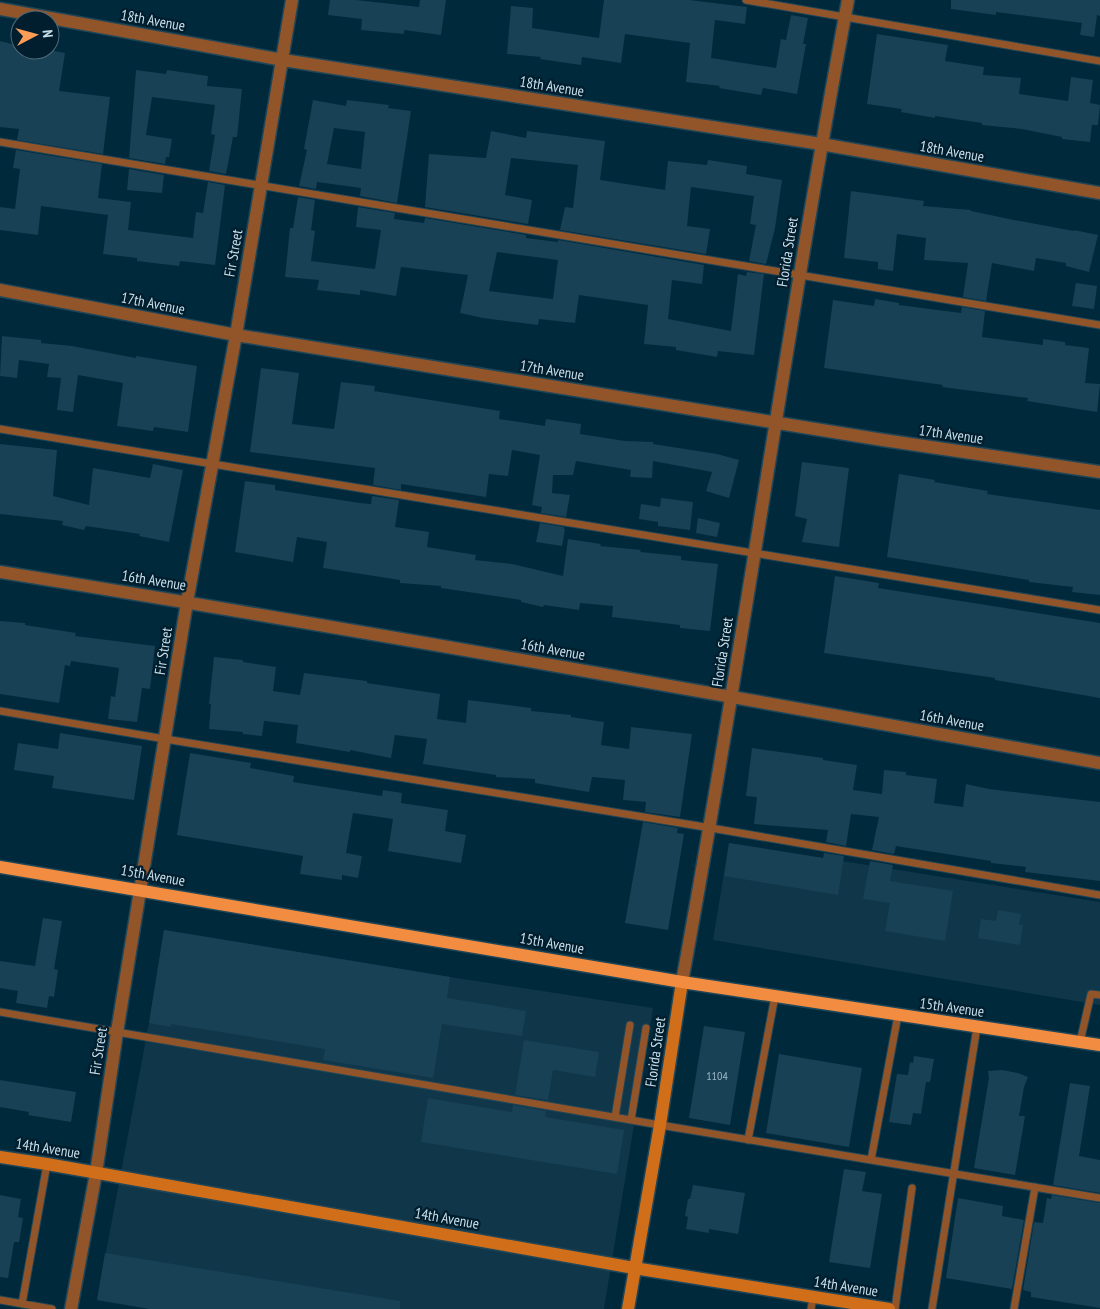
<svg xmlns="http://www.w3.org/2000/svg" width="1100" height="1309" font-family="'PT Sans Narrow',sans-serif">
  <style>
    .built { fill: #103649 }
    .building { fill: #184155; fill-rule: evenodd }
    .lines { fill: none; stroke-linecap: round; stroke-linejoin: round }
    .lane-casing { stroke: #204658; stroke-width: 9 }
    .street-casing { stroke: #204658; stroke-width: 15 }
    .secondary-casing { stroke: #204658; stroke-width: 15 }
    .primary-casing { stroke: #204658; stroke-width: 15 }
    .lane { stroke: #925529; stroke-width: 7 }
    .street { stroke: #925529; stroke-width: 12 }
    .secondary { stroke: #d06e19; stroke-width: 12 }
    .primary { stroke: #f18c40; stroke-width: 12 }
    .labels { text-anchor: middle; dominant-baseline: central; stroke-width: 4.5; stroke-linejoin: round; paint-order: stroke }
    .number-label { font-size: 12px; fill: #9db7c6 }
    .street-label { font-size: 15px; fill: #c9deeb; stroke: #001e2d }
  </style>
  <rect width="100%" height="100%" fill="#00293c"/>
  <path class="built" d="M729,843l371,59v103l-387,-65z
    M164,930l286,47 203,31 -49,301h-454l-53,-9 52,-277z"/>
  <path class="building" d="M330,0h26l63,7 1,-7h26l-5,35 -37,-5v4l-43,-4 1,-11 -34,-4z
    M604,0h85l58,7 -2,17 -30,-4 -4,38 65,10 5,-29 5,1 5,-25 17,3 -5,26h3l-9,50 -34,-6 -2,7 -42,-7 1,-2 -34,-4 4,-39 -65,-9 -4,29 -39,-6 -1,8 -41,-6 1,-2 -34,-3 4,-48 22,2 -1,20 67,10z
    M951,0h149v16l-3,-1 -3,22 -14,-2 2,-12 -86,-11v3l-45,-6z
    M877,34l71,11 -3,16 39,6 -1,8 38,3 -2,16 49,7 3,-24 22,3 -3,23 10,2 -2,20h-6l-2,17 -28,-3v-2l-40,-8 -40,-4v-2l-47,-7v2l-34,-6 1,-3 -35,-5z
    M0,41l20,5v4h29l16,3 -6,38 51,6 -7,57 -86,-14 2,-11 -19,-2z
    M136,70l30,4 1,-4 41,6 -1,10 35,3 -5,48h-4l-7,37 -17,-3 6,-36 -4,-1 4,-29 -63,-8 -6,38 26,4 -3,18h-3l-1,7 -36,-6z
    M313,100l33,6 1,-6 42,5 -1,3 23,3 -14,92 -37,-7 1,-8 -44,-6 -1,7 -17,-3 8,-36 -3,-1zM334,128l31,4 -4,37 -34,-5z
    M491,131l35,7 1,-7 78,10 -5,39 65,10 3,-29 39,4 1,-5 39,6 -1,8 36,6 -7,48 -9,36 -17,-3 7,-36 -6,-1 4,-28 -63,-9 -4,39 23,3 -4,25 -146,-24 5,-23 8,1 5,-43 -67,-7 -6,37 27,5 -4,24 -103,-17 4,-53 57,4z
    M16,150l86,14 -4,34 33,4 -3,28 65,8 3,-26 7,1 5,-31 17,3 -10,80 -35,-4 -1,5 -42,-5v-3l-34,-4 5,-39 -67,-9 -3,29 -38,-5v-23l15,2 5,-40 -7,-1z
    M129,169l35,6 -2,18 -35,-3z
    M851,191l73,10 -1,5 48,4v1l38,8 65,12v-1l24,5 -9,37 -23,-6v-3l-30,-5 -2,13 -42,-8 -6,38 -23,-4 5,-34 -44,-3 2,-22 -29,-4 -4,37 -15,-2v-7l-34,-4z
    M298,197l17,3 -4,30 4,1 -4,30 64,8 6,-39 -25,-3 2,-20 37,6 -1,6 30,4 1,-5 101,17v3l32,4v-2l146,25 -2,19 -30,-4 -4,39 63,12 7,-57 8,2 1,-4 17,2 -10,81 -36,-4 -1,6 -41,-7v-3l-32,-3 4,-39 -69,-10 -4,28 -36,-4 -1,6 -55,-7 -23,-5 8,-38 -67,-8 -5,29 -36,-6v5l-43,-5 2,-10 -34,-3 5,-49h3zM497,252l61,8 -5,39 -64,-8z
    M1076,283l21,3 -3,23 -22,-3z
    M875,299l24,4v2l62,8 1,-6 23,4 -3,26 61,8v-6l22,3v3l24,3 -4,35 15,1 -3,28 -70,-11 1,-3 -86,-11 1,-2 -119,-17 9,-68 41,6z
    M2,336l39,4v3l31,3 64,12v-2l61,10 -9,66 -34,-5 -1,4 -36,-5 6,-43 -45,-8 -5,37 -16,-2 4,-32 -14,-1 2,-13 -30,-4 -2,18 -17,-2z
    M261,368l38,5 -7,51 42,5 7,-47 34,4 -1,5 126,20 -1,8 46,7 1,-7 35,5 -1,10 45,7 28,1v2l64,10 22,6 -10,38 -23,-7 6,-19 -59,-11 -1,17 -22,-1 1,-7 -55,-9 -3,14h-20l-1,18 18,2 -4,22 -25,-4 1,-6 -10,-2 8,-50 -28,-5 -4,26 -19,-2 -3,23 -85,-13v6l-28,-5 2,-17 -125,-16z
    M0,444l57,6 -4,46 36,9 4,-37 57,10 3,-14 30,6 -14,72 -30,-6 1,-2 -54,-8 -2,4 -22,-5 1,-4 -63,-7z
    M802,462l47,6 -10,79 -37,-5 5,-23 -12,-3z
    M899,474l36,6 -1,2 54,9 -1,3 113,16v85l-28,-3 1,-5 -44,-5v-2l-142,-23z
    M245,481l30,4v5l85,13 11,1 1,-8 27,4 -4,27 34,5 -2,15 49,8 -1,5 37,4 51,12 5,-37 33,5 -1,2 41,4 -1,2 41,4v4l37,4 -8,67 -30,-3v-3l-68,-8 1,-11 -33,-3 -1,7 -35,-5 -1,2 -22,-5v-2l-80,-12v-2l-41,-3v-3l-77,-12 4,-26 -30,-5 -4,25 -58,-10z
    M661,498l32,4 -3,28 -32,-4v-4l-19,-3 2,-15 19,3z
    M698,518l22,5 -3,14 -21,-4z
    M540,523l24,4v2h1l-3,17 -26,-4z
    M835,576l44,7 -1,5 222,35v75l-105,-18v-2l-171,-25z
    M0,621l25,2v2l51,8 -1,3 80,10 -5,43 -8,-1 -5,34 -29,-3 3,-23 4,1 4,-29 -48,-7 -1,5 -5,-1 -6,38 -59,-9z
    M214,657l29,3v2l33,5 -3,24 27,4 4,-22 63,8v2l73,11 -3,25 29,4 2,-23 63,8v3l40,4v2l33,5 -3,23 28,4 2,-22 61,7 -12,83 -35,-5 1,-10 -23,-2 2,-20 -33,-3 -3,15 -54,-9v-4l-39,-2v-2l-73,-11 4,-25 -32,-4 -4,23 -41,-8v2l-54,-9 2,-18 -34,-4 -2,15 -19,-2v-2l-34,-3 2,-25h-2z
    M60,733l82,13 -8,54 -82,-12 2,-12 -40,-6 4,-27 40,6z
    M752,748l71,10v2l34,5 -4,25 29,4 2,-24 22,2v3l31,4 -3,24 29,4 3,-23 23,5 111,13v79l-75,-9 1,-5 -35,-4v-2l-95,-15 -2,8 -22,-4 7,-33 -28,-3 -5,32 -20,-4 2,-12 -74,-6 3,-27 -11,-1z
    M190,753l61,10 -1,5 44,8 -1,6 89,14 1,-6 19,3 -1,10 47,7 -3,21 21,4 -5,28 -73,-12 5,-32 -40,-6 -7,40 16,3 -4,22 -16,-3v5l-42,-6 3,-18 -126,-21z
    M643,822l35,6 -1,5 7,1 -16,96 -43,-7z
    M729,843l94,15 1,-5 20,3 -6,39 -114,-19z
    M870,861l23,4 -3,16 63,10 -8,50 -60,-10 5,-28 -27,-4z
    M998,910l23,4 -2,11h4l-3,20 -42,-7 3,-19 15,2z
    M43,918l19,3 -8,48 4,1 -4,27 -5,-1 -2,12 -31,-5 2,-12 -18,-3v-27l35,5z
    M164,930l286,47 -3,21 79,13 -4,25 -80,-12 -9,54 -110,-18 2,-11 -154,-25v3l-22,-4z
    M704,1026l41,6 -15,93 -41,-7z
    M524,1040l75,12 -4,25 -42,-7 -5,30 -33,-5z
    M779,1054l83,14 -13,79 -83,-14z
    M914,1056l20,3 -4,23h-4l-5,32 -8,-1 -2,12 -22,-3 8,-48 11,1 2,-13 3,1z
    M1002,1070l16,3 10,4 -4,10 -5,29h6l-10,59 -41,-7 15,-90 -1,-7z
    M0,1080l76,12 -5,30 -43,-7 1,-3 -29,-5z
    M1070,1083l20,3 -11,70 21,4v33l-47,-8z
    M428,1098l84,14 1,-7 33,6 -1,6 79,13 -7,44 -196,-32z
    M844,1169l22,3 -4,19 20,3 -12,74 -41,-6z
    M693,1185l52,8 -7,41 -29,-5v4l-23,-4 2,-12 -3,-1 3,-17h2z
    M0,1195l21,4 -3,18 5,1 -4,24h-5l-6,36 -8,-1z
    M1052,1195l48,8v105l-69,-11v-5l-8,-2 11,-68 9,1 4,-25 4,1z
    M958,1198l45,8 -1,10 22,4 -12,69 -66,-11z
    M105,1253l295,48v8h-250l-53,-9z"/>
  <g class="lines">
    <g class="lane-casing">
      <path id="lane" d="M746,0l354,61
        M0,142l1100,183
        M0,429l1100,181
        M0,711l165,28 546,89 389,67
        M0,1012l660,113 440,73
        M1080,1042l11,-48 9,1
        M615,1117l15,-92
        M631,1120l15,-92
        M748,1140l27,-144
        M871,1160l27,-145
        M0,1300l52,9
        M22,1304l25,-140
        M811,1309l2,-12
        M895,1309l17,-121
        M932,1309l45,-282
        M1014,1309l21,-122"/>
    </g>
    <g class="street-casing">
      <path id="street" d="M0,9l283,51 538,84 279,49
        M0,290l236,45 647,105 217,32
        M0,572c367,59 734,125 1100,191
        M682,982c60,-326 105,-656 166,-982
        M71,1309l25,-136 21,-141 70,-430 49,-267 56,-335"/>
    </g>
    <g class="secondary-casing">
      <path id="secondary" d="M0,1157l47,7 587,104 255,41
        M628,1309l32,-184 22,-143"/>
    </g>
    <g class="primary-casing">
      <path id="primary" d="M0,867l682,115 418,63"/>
    </g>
    <use href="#lane" class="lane"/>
    <use href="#street" class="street"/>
    <use href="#secondary" class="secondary"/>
    <use href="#primary" class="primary"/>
  </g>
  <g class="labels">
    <g class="number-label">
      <text x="717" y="1075">1104</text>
    </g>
    <g class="street-label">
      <text transform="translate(153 20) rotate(10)">18th Avenue</text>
      <text transform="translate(552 86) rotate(9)">18th Avenue</text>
      <text transform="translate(952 151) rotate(10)">18th Avenue</text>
      <text transform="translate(787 252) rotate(-81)">Florida Street</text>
      <text transform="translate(233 253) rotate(-80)">Fir Street</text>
      <text transform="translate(153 303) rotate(11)">17th Avenue</text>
      <text transform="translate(552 370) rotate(9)">17th Avenue</text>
      <text transform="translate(951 434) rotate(8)">17th Avenue</text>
      <text transform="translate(154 580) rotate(9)">16th Avenue</text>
      <text transform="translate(553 649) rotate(10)">16th Avenue</text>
      <text transform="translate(163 651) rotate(-81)">Fir Street</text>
      <text transform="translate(722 652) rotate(-81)">Florida Street</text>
      <text transform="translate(952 720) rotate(10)">16th Avenue</text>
      <text transform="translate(153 875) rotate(10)">15th Avenue</text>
      <text transform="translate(552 943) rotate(10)">15th Avenue</text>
      <text transform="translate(952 1007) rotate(8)">15th Avenue</text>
      <text transform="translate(98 1051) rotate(-81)">Fir Street</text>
      <text transform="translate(655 1052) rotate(-82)">Florida Street</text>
      <text transform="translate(48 1148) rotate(9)">14th Avenue</text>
      <text transform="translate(447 1218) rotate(10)">14th Avenue</text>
      <text transform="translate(846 1286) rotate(9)">14th Avenue</text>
    </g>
  </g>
  <g transform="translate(35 35) rotate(84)"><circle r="24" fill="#001e2d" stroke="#506b79"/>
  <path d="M0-4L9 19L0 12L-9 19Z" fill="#fd9c56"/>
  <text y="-8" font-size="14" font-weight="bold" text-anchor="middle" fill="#c9deeb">N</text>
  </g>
</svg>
